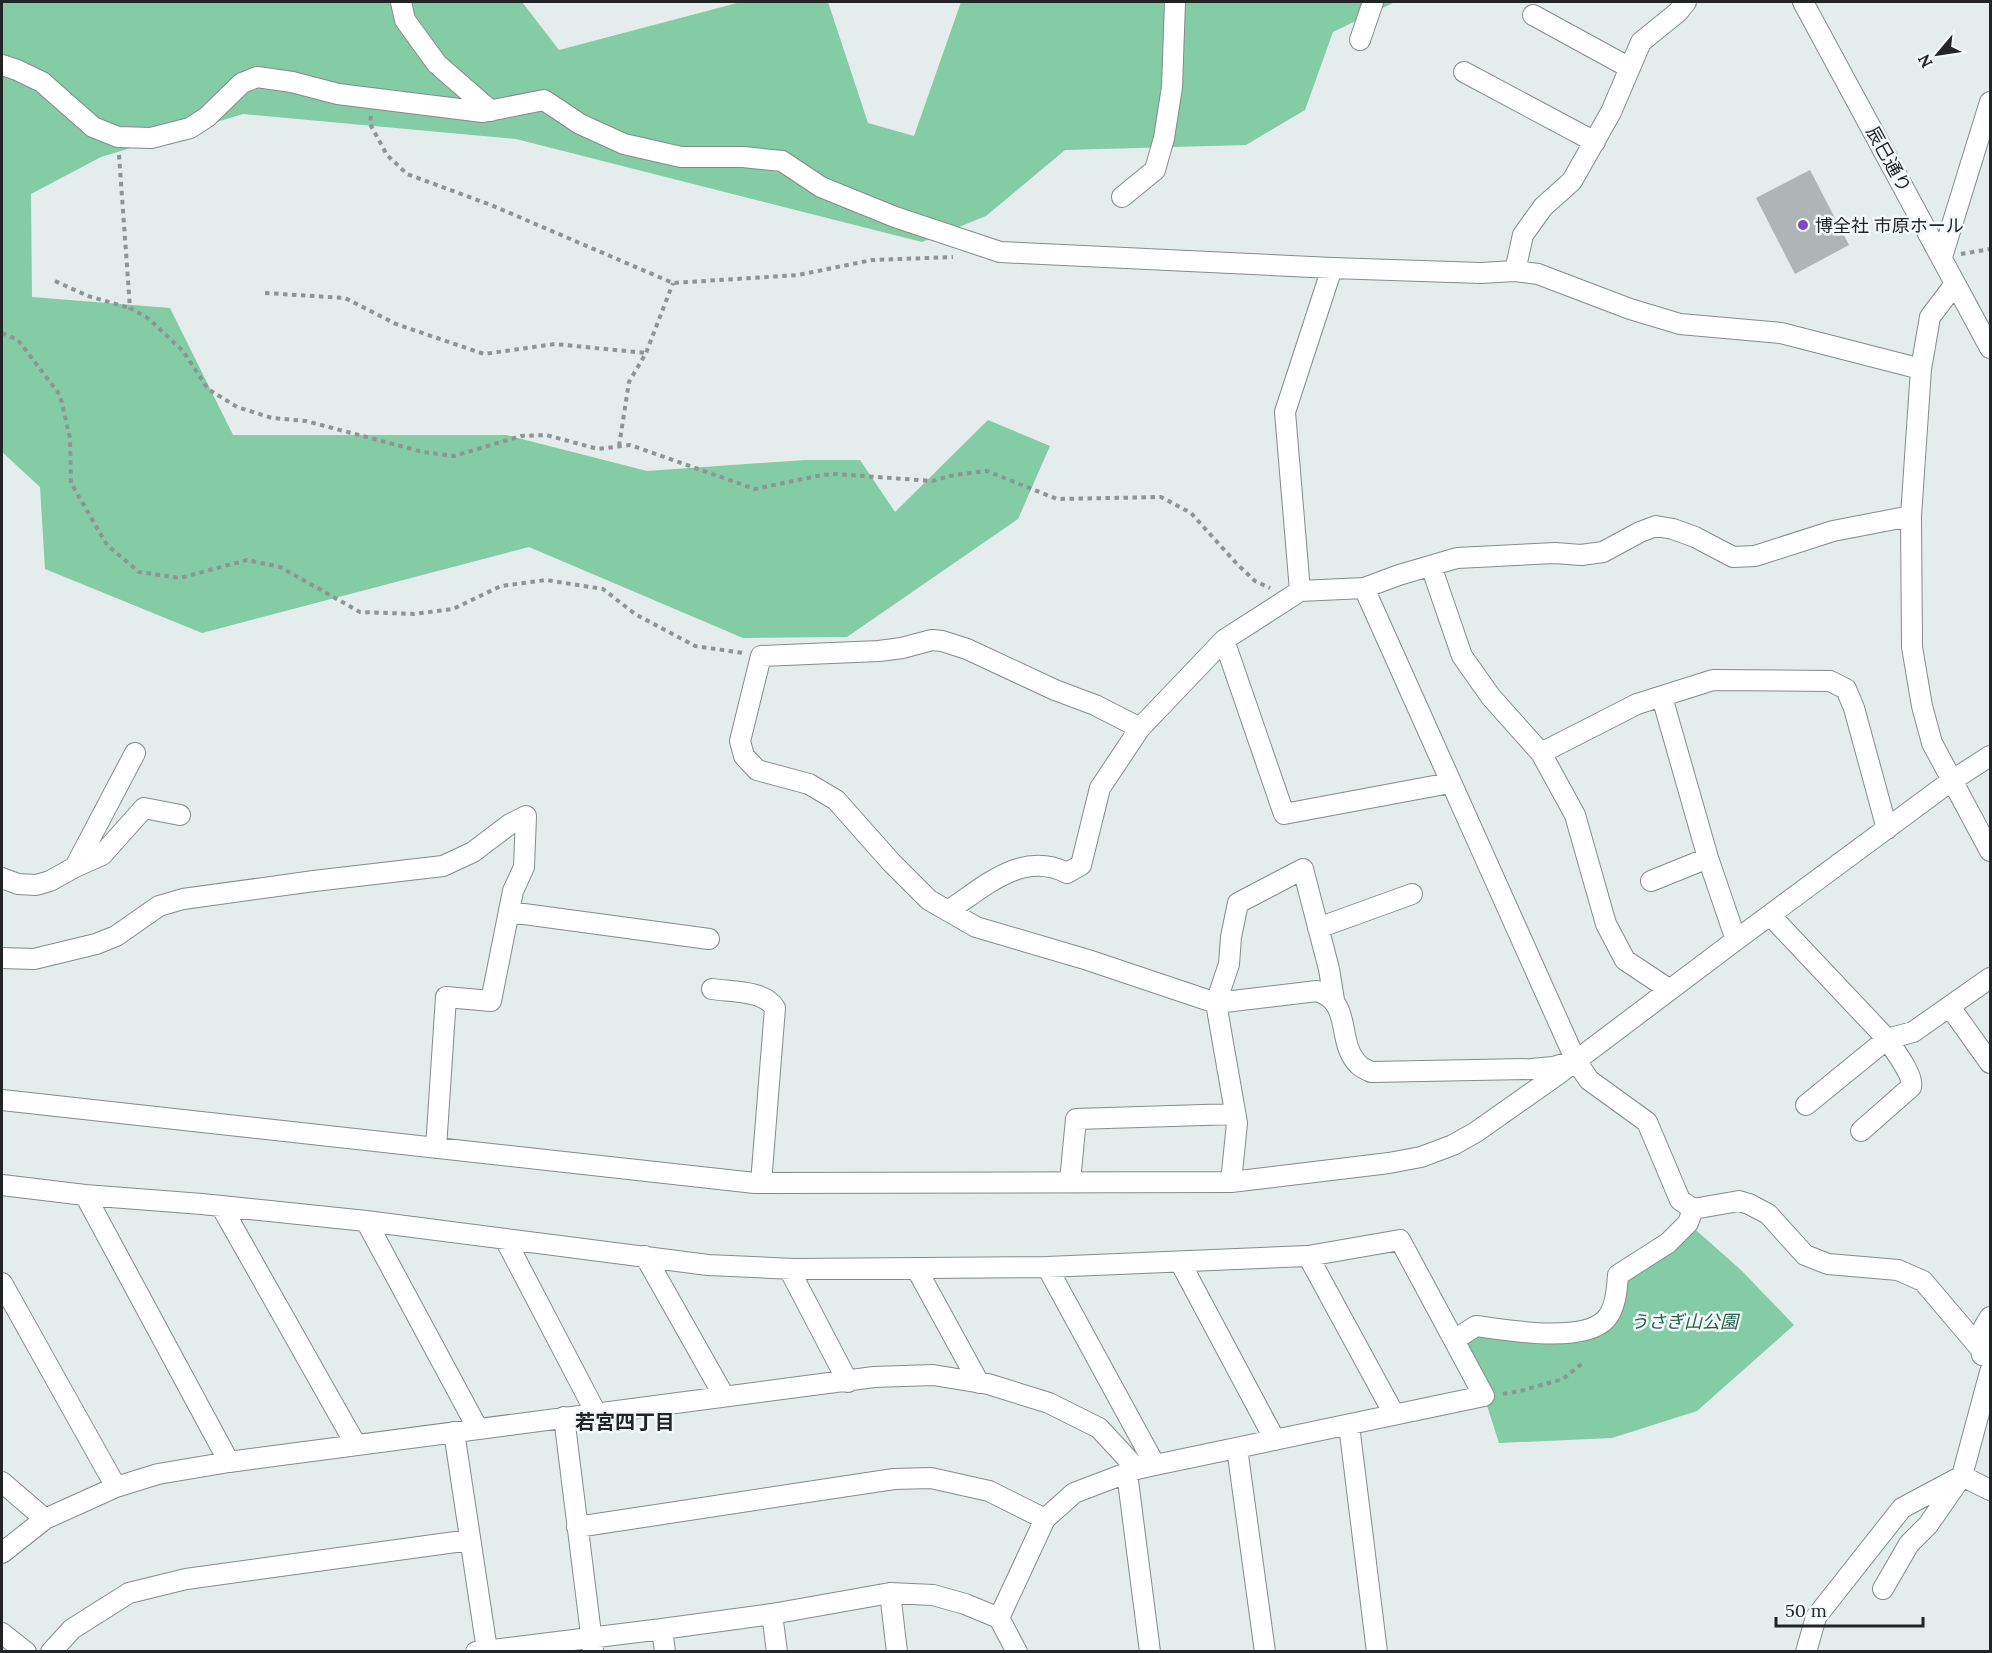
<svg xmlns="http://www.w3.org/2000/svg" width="1992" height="1653" font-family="Lora,'Noto Sans JP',serif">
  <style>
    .green { fill: #83cca5 }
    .building { fill: #afb5b7 }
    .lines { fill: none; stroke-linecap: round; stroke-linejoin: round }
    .minor-casing { stroke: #858b8b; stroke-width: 22 }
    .path { stroke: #8f9494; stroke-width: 4; stroke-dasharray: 4.5 4.5; stroke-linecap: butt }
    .minor { stroke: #fff; stroke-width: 20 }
    .poi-dot { fill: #7f4ac1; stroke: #f3f9fa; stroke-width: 2 }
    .labels { text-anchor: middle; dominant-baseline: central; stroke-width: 5; stroke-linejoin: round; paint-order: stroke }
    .street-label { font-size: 18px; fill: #222425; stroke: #f3f9fa }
    .poi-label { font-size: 18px; fill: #222425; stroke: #f3f9fa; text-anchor: start }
    .park-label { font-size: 18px; font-style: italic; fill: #246246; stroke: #f3f9fa }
    .neighbourhood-label { font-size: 20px; font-weight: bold; fill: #222425; stroke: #f3f9fa }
  </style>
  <rect width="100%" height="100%" fill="#e5ecec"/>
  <path class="green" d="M2,2h520l37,48 182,-48h87l40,121 46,13 47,-134h434l-62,30 -28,78 -59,35 -181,5 -79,66 -64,26 -406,-103 -273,-25 -142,43 -70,37 1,103 138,11 63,127h273l141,36 158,-11h55l35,52 93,-92 62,26 -32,73 -171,118 -104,1 -214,-91 -327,86 -157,-64 -5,-82 -38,-35z
    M1688,1223l54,48 52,54 -97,86 -85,27 -113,5 -15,-47 -30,-56 22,-14 109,5 21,-12 12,-44z"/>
  <path class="building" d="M1810,170l39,75 -54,29 -39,-76z"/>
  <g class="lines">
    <g class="minor-casing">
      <path id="minor" d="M401,2l4,18 32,44 54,47
        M1803,2l187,346
        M1533,15l97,53
        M1360,40l13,-38
        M2,65l15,5 25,12 51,45 25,10 33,1 39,-10 17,-11 35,-34 15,-6 35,5 46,12 145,18 61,-12 36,24 44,20 57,13h62l39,4 39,26 74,30 105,35 332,16 149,5 34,-2 23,3 92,35 50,15 101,9 140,36
        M1464,72l131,70
        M1122,197l33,-27 9,-32 8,-51 3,-85
        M1942,257l48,-155
        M1515,271l8,-36 20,-28 29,-26 39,-69 30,-70 37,-30 8,-10
        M1955,284l-25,33 -9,52 -10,147 1,131 10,59 10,37 58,108
        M1431,566l31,90 29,41 50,56 34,62 31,109 19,36 45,30
        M1364,588l212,473 13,19 58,42 33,78 13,9 46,-8 10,3 19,10 37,41 23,9 70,6 25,11 56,66
        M1300,591l-15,-179 47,-144
        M1224,640l60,174 166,-31
        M1662,697l46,161 28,82
        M1140,728l-45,-23 -40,-15 -88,-41 -25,-8 -10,-1 -30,8 -23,3 -118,5 -21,85 4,15 13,14 52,14 27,16 55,62 38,38 47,27 112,33 128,43 101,-12c37,12 18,51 42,74 2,3 9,5 12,7l160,-3 22,-2 17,-5
        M1541,753l96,-49 76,-24 117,1 16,8 8,19 33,121
        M75,867l27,-12 42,-47 36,7
        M2,878l16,6 18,1 14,-4 25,-14 60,-114
        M1651,881l57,-23
        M948,911c36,-24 74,-61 119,-38l14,-8 19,-77 40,-60 84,-88 76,-49 64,-3 35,-13 58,-17 98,-5 26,2 22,-3 37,-20 16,-6 17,3 22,8 38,20 22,-1 78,-25 78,-15
        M509,912l200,27
        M1770,915l117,124 26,-7 77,-54
        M1318,928l94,-34
        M2,958l32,1 62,-15 20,-8 43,-30 24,-7 131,-18 129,-15 30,-14 37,-28 16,-8 -2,51 -11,24 -22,110 -45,-4 -10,151
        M712,989c19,3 52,1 63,19l-14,175
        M1950,1007l40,56
        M2,1100l753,83 476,-1 158,-19 32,-6 32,-12 23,-13 81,-57 179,-135 215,-159 39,-25
        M1806,1105l81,-66c7,11 27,36 24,48l-50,44
        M1070,1181l6,-62 159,-5
        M1231,1182l6,-59 -21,-120 13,-39 2,-27 7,-34 65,-34 26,100 5,31
        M2,1185l83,10 117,9 164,17 342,44 86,4 253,-2 261,-11 92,-16 84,156 -329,69 -18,4 -63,24 -29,26 -46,99
        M85,1195l144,267
        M221,1206l135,239
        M366,1221l112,208
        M505,1239l91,174
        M645,1256l79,140
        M1308,1256l86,158
        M1180,1262l95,178
        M1047,1267l108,198
        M916,1268l63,115
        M789,1269l59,113
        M2,1283l114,204
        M1454,1340l22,-14c31,4 107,18 130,-7 10,-11 11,-31 12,-44l50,-32 20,-20 5,-14
        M1982,1355c-5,-16 0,-26 8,-38
        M564,1417l29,233
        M1349,1425l28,227
        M454,1432l33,218
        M1237,1448l28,204
        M1127,1473l23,179
        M2,1482l43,37
        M577,1527l317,-48 37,-1 58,13 56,28
        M2,1553l43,-34 71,-32 42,-13 71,-12 645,-85 59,-2 55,9 61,19 50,25 38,41
        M1883,1589l26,-45 19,-19 34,-49 28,-104
        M890,1593l7,59
        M772,1614l5,38
        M662,1629l3,23
        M2,1633l24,19
        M51,1652l21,-23 57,-36 57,-14 284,-39
        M476,1652l186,-23 110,-15 118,-21 43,2 32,9 34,14 18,34
        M1806,1652l10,-35 86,-109 60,-32 28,14"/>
    </g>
    <path class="path" d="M371,116l-1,8 17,31 20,19 84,31 182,78 125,-8 74,-15 81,-3
      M119,155l11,153 19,11 34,32 25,38 29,18 35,11 34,3 117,31 31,4 67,-20 25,-1 52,14 32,-4 125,44 67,-14 14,-1 96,7 22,-6 33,-4 70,28 104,-2 30,16 46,51 18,17 15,7
      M1961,254l29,-5
      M55,281l33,15 42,12
      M265,293l80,5 51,26 88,30 71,-10 91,9
      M2,333l16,7 42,55 10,43 1,45 36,62 32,27 41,6 67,-18 33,7 80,45 54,2 39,-5 48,-23 45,-6 57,9 32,25 60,32 48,7
      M619,446l10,-64 17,-29 27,-70
      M1503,1394l17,-3 43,-12 21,-17"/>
    <use href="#minor" class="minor"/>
  </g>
  <circle class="poi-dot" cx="1803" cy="225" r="6"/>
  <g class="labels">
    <g class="street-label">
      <text transform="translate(1889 159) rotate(61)">辰巳通り</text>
    </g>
    <g class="poi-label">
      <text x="1815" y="225">博全社 市原ホール</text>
    </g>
    <g class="park-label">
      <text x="1684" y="1321">うさぎ山公園</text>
    </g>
    <g class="neighbourhood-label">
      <text x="625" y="1421">若宮四丁目</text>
    </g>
  </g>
  <rect width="1992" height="1653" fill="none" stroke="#222425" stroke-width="6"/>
  <g transform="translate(1938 54) rotate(241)" stroke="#f3f9fa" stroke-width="4.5" paint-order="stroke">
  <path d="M0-4.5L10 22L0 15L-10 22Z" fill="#222425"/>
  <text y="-9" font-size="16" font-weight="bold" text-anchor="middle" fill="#222425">N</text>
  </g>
  <path d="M1776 1617v9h147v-9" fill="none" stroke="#222425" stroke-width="3"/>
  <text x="1785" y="1617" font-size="18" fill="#222425" stroke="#f3f9fa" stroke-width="4.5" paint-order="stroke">50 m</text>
</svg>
